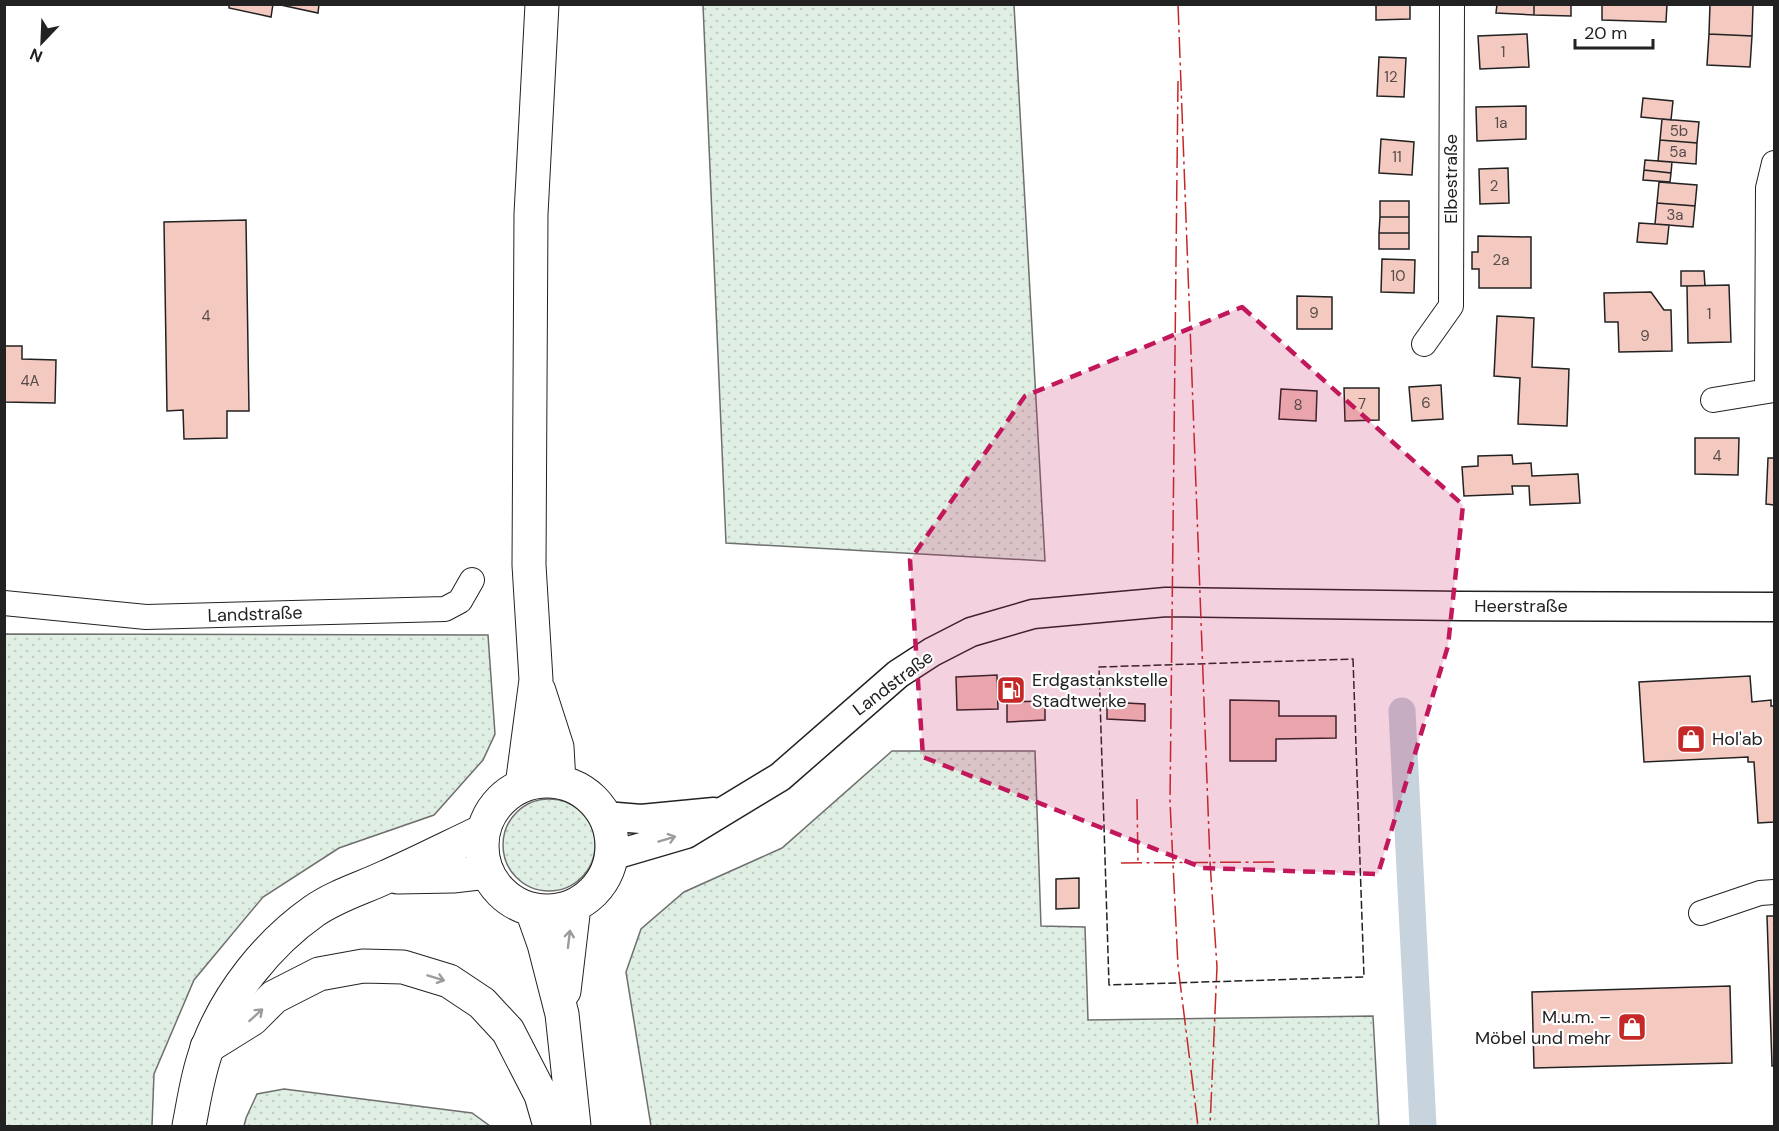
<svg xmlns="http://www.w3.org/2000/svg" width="1779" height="1131" font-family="'DM Sans',sans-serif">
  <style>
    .green { fill: url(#green-dots); stroke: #6f6f6f; stroke-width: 1.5 }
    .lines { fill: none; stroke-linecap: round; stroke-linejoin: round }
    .canal { stroke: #c7d3dd; stroke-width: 27 }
    .building { fill: #f3c9c0; stroke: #222; stroke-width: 1.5 }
    .minor-casing { stroke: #222; stroke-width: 26 }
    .tertiary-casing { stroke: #222; stroke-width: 31 }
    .secondary-casing { stroke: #222; stroke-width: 35 }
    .primary-casing { stroke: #222; stroke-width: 35 }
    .minor { stroke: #fff; stroke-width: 24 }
    .tertiary { stroke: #fff; stroke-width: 28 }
    .secondary { stroke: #fff; stroke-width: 33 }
    .primary { stroke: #fff; stroke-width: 33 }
    .fence { stroke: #222; stroke-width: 1.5; stroke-dasharray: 8 3; stroke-linecap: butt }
    .power { stroke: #c62828; stroke-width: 1.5; stroke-dasharray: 21 4.5 3 4.5; stroke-linecap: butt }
    .oneway { stroke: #9c9c9c }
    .marked { fill: #c2185b; fill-opacity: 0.2; stroke: #c2185b; stroke-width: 4.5; stroke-dasharray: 12 8; stroke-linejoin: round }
    .labels { text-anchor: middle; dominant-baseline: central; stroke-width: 4.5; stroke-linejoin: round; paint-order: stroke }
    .number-label { font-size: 15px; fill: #564c4a }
    .street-label { font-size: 18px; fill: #222; stroke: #fff }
    .poi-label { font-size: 18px; fill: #222; stroke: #fff; text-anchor: start }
  </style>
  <defs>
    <pattern id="green-dots" width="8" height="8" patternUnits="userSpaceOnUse" patternTransform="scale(1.5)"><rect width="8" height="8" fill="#e0efe3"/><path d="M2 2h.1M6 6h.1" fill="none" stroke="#c0cdc2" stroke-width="1.8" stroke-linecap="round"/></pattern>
  </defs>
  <rect width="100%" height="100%" fill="#fff"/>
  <path class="green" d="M703,5h311l31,556 -319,-18z
    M5,634l483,1 7,99 -12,26 -49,55 -95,33 -76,49 -69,83 -40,94 -2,52h-147z
    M892,751h143l6,175 44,1 3,93 285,-4 6,110h-728l-25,-154 15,-43 43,-37 98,-44z
    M503 845a46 46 0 1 1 92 0a46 46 0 1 1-92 0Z
    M284,1089l188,24 18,13h-246l2,-8 11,-24z"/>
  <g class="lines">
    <path class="canal" d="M1402,711l21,415"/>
  </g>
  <path class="building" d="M229,4h44l-2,13 -42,-9z
    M276,4h43l-1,9z
    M1376,4h34v15l-34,1z
    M1497,4h37v11l-38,-2z
    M1534,4h37v12l-37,-1z
    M1602,4h65l-1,18 -64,-2z
    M1710,4l43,1 -1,31 -43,-2z
    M1527,34l2,33 -49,2 -2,-33z
    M1709,34l43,2 -2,31 -43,-2z
    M1379,57l27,1 -2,39 -27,-1z
    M1643,98l30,3 -2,19 -30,-3z
    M1526,106v33l-49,2 -1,-34z
    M1662,119l37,3 -2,21 -37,-3z
    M1381,139l33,3 -2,33 -33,-2z
    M1660,140l37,3 -1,21 -38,-3z
    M1645,160l27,2 -1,11 -27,-3z
    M1508,168l1,35 -29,1 -1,-35z
    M1644,170l27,3 -1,9 -27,-2z
    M1659,182l38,3 -2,21 -38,-3z
    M1380,201h29v16h-29z
    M1657,203l38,3 -2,21 -38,-3z
    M1380,217h29v16h-30z
    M246,220l3,191h-22v27l-43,1 -1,-29 -16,1 -3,-189z
    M1639,223l30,2 -2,19 -30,-2z
    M1379,233h30v16h-30z
    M1478,236l53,1v51h-52v-19h-7v-17h6z
    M1382,259l33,1 -1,33 -33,-1z
    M1681,271h23l1,15h-24z
    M1729,285l2,57 -43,1 -1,-57z
    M1651,292l13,18h7l1,41 -53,1 -1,-30h-13l-1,-29z
    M1297,296l35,1v32h-35z
    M1497,316l37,2 -2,49 37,2 -2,57 -49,-2 2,-46 -26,-2z
    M4,346h18v13l34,1 -1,43 -51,-1z
    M1441,385l2,34 -31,2 -3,-34z
    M1344,388h35v32l-34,1z
    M1281,389l36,2 -1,30 -37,-2z
    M1695,438h44l-1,37 -43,-1z
    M1512,455l1,9 18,-1 1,13 46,-2 2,29 -50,2 -1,-19h-17l1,8 -49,2 -2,-29 16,-1v-10z
    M1768,458h6v47l-8,-1z
    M997,675l1,34 -41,1 -1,-33z
    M1750,676l2,26 19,-2v6h3v116l-16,1 -4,-61h-6v-5l-104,5 -5,-80z
    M1230,700l49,1v15h57v22l-60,1v22h-46z
    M1045,701v19l-38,2v-20z
    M1107,702l38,2v17l-38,-2z
    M1079,878v30l-23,1v-30z
    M1767,916h7v150h-2z
    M1730,986l2,77 -198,5 -2,-76z"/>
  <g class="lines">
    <g class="minor-casing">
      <path id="minor" d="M1424,344l27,-38 1,-302
        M1767,390l1,-202 6,-25
        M1713,400l61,-10
        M4,603l142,14 299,-8 15,-8 12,-21
        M1701,913l59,-20 14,-1"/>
    </g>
    <g class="tertiary-casing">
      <path id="tertiary" d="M605,816l36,3 73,-7
        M611,856l75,-22 94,-57 118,-103 34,-22 39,-20 62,-18 133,-12 295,4 313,1"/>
    </g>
    <g class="secondary-casing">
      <path id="secondary" d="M397,877l56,-1 34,-4
        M189,1126c5,-26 9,-54 19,-80 20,-52 59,-102 106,-135 23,-16 49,-23 74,-35 32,-14 63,-30 95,-45"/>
    </g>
    <g class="primary-casing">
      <path id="primary" d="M539,691l18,56 2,35
        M482 846a65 65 0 1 1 130 0a65 65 0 1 1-130 0Z
        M522,786l14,-106 -7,-115 2,-351 11,-210
        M532,910l12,34 18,70 12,112
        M564,991l10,-85
        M207,1047l45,-28 22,-22 45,-23 44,-8 40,1 46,14 33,22 26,28 33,64 9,31"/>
    </g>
    <use href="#minor" class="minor"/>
    <use href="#tertiary" class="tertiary"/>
    <use href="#secondary" class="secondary"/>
    <use href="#primary" class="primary"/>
    <path class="fence" d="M1353,659l11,318 -255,8 -10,-318z"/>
    <path class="power" d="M1178,4l32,858 7,105 -7,159
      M1178,81l-8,721 8,164 20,160
      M1137,799l1,64
      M1121,863l153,-1"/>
  </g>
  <defs><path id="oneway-shaft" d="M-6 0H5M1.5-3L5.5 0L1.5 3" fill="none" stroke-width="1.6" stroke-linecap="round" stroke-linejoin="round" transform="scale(1.5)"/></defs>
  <g class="oneway">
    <use href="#oneway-shaft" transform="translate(667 839) rotate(-17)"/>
    <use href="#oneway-shaft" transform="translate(569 939) rotate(-83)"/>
    <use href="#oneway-shaft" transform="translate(436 978) rotate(17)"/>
    <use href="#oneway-shaft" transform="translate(256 1015) rotate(-42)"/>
  </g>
  <path class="marked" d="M1242,307l221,198 -15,141 -70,228 -175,-6 -280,-111 -13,-197 115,-164z"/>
  <defs>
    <g id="fuel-square" transform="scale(1.5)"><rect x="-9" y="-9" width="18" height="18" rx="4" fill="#c62828" stroke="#fff"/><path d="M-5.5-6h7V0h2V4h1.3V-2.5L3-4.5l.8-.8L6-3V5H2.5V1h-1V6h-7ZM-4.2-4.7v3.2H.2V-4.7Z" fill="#fff"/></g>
    <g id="shop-square" transform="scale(1.5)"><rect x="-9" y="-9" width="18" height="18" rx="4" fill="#c62828" stroke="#fff"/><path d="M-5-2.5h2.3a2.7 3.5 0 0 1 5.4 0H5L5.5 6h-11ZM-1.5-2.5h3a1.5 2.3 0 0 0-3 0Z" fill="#fff"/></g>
  </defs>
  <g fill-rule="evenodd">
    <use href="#fuel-square" x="1011" y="690"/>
    <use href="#shop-square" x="1691" y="739"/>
    <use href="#shop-square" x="1632" y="1027"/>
  </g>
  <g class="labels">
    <g class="number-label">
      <text x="1503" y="52">1</text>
      <text x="1391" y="77">12</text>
      <text x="1501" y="123">1a</text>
      <text x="1679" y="131">5b</text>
      <text x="1678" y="152">5a</text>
      <text x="1397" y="157">11</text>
      <text x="1494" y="186">2</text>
      <text x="1675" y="215">3a</text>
      <text x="1501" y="260">2a</text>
      <text x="1398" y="276">10</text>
      <text x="1314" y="313">9</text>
      <text x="1709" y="314">1</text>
      <text x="206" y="316">4</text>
      <text x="1645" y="336">9</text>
      <text x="30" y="381">4A</text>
      <text x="1426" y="403">6</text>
      <text x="1362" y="404">7</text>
      <text x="1298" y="405">8</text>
      <text x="1717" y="456">4</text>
    </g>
    <g class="street-label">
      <text transform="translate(1451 179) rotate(-90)">Elbestraße</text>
      <text x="1521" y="606">Heerstraße</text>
      <text transform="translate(255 614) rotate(-2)">Landstraße</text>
      <text transform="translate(893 683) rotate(-37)">Landstraße</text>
    </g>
    <g class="poi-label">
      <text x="1032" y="680">Erdgastankstelle<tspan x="1032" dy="21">Stadtwerke</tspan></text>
      <text x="1712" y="739">Hol'ab</text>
      <text x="1611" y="1017" text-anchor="end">M.u.m. –<tspan x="1611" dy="21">Möbel und mehr</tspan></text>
    </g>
  </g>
  <rect width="1779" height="1131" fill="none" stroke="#222222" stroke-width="12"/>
  <g transform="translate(42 42) rotate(203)" stroke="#ffffff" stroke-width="4.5" paint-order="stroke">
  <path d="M0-4.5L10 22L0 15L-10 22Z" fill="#222222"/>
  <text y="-9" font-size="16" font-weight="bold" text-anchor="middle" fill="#222222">N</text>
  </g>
  <path d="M1575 39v9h78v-9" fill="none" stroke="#222222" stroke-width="3"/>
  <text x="1584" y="39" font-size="18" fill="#222222" stroke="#ffffff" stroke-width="4.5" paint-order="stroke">20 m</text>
</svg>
